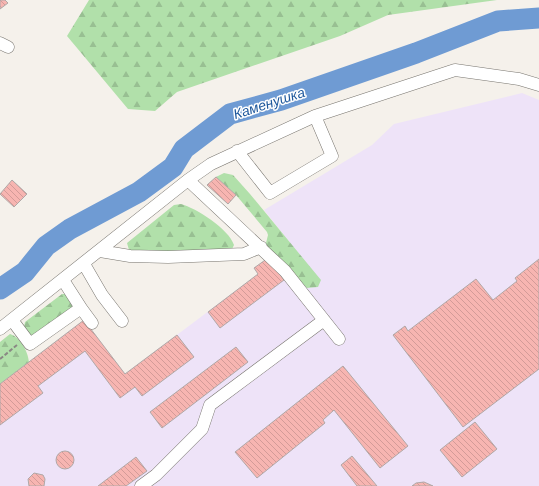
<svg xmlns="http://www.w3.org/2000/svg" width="539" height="486" font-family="'Work Sans',sans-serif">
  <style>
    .industrial { fill: #eee3f8 }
    .forest { fill: url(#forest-firs) }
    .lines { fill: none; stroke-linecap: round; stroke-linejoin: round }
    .river { stroke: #6f9bd3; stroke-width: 21 }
    .building { fill: url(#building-back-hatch); stroke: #b0a8a7 }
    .minor-casing { stroke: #78756f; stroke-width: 13 }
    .path { stroke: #8a8884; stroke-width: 2; stroke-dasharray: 4 2; stroke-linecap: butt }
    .minor { stroke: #fff; stroke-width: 12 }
    .labels { text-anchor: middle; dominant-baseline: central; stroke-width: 3; stroke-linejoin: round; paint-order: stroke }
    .water-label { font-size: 14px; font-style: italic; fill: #1d579c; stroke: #fff }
  </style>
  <defs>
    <pattern id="forest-firs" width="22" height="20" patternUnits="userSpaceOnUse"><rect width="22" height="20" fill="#b1e0aa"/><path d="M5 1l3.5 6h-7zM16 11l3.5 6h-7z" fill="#98bf92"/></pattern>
    <pattern id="building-back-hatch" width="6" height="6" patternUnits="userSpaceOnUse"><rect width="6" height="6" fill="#f7b5b1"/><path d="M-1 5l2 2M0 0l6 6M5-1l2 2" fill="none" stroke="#d39b98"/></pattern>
  </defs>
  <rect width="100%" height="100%" fill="#f5f1eb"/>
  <path class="industrial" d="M522,93l17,7v386h-539v-102l84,-64 41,54 133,-100 -4,-6 14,-10h34l-38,-48 108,-65 22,-21z"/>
  <path class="forest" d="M89,0h408l-109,15 -48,21 -163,56 -22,19 -27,-2 -61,-73z
    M224,173l9,2 17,19 71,86 -3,7 -11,1 -42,-41 3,-12 -1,-3 -31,-37 -20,-18z
    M181,204c15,4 48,25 53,41l-2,4 -99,5 -4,-4 -2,-7 47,-38z
    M62,294h6l7,13 -42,32 -9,-12 1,-5z
    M10,334c10,3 18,17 19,28l-29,22v-42z"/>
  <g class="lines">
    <path class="river" d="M0,289l25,-17 21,-26 24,-17 69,-37 34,-25 11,-18 46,-35 51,-14 135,-47 82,-32 41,-3"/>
  </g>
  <path class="building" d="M0,0h5l3,3 -8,6z
    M216,177l20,18 -8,9 -21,-19z
    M12,180l15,14 -13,13 -14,-13z
    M268,258l16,22 -64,48 -12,-16 50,-38 -4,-6z
    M539,259v110l-76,58 -70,-92 12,-9 3,5 68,-52 17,21 24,-19 -2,-3z
    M84,320l41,54 52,-39 17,22 -52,39 -7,-9 -15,11 -35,-47 -47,35 5,7 -43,32v-41z
    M236,347l12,15 -86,66 -12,-16z
    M343,366l65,80 -28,22 -46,-58 -11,10 2,3 -68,55 -22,-26z
    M475,422l22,27 -35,28 -22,-27z
    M56 460a9 9 0 1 1 18 0a9 9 0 1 1-18 0Z
    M352,456l25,30h-20l-16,-21z
    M136,457l11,14 -21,15h-28z
    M34,473l9,2 2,4 -1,7h-15l-1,-7z
    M424,482l9,4h-21l4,-3z"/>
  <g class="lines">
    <g class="minor-casing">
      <path id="minor" d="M0,43l8,4
        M237,151l33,42 62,-37 -17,-40
        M188,180l97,91 54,68
        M100,251l30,5 38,1 76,-3 17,-7
        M84,264l18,31 20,26
        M81,308l11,15
        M12,320l18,24 51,-36 -18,-28
        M0,329l188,-149 23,-16 104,-48 140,-46 64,9 20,6
        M141,486l15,-11 46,-46 8,-24 114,-85"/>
    </g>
    <path class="path" d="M0,359l17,-14"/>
    <use href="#minor" class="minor"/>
  </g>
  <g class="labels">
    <g class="water-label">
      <text transform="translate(269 103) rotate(-18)">Каменушка</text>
    </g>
  </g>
</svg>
